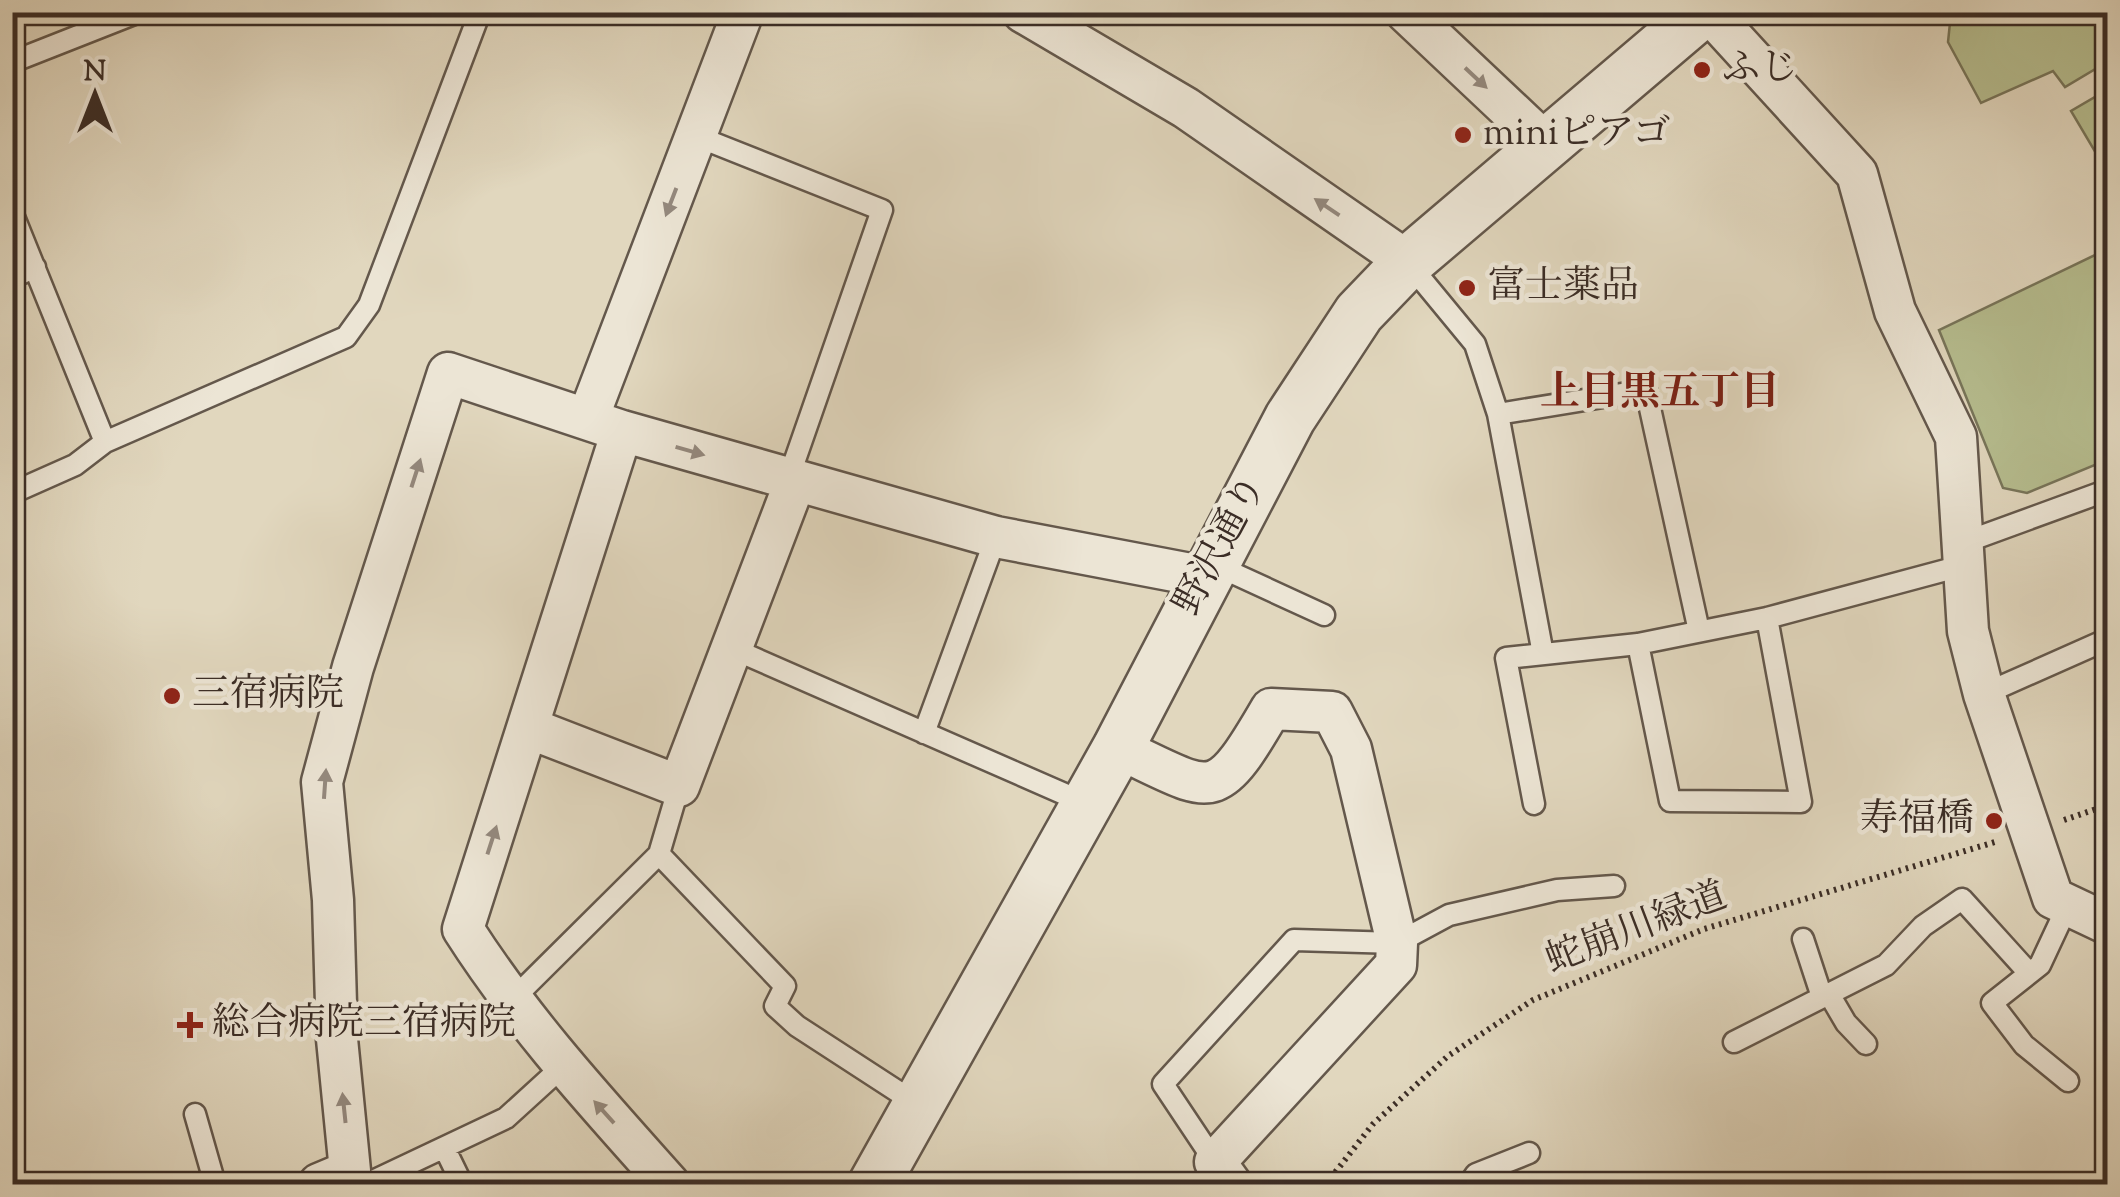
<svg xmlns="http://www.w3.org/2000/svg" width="2120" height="1197" font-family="'Sorts Mill Goudy','Noto Serif JP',serif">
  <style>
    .green { fill: #b6bd8f; stroke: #78755a; stroke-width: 2.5 }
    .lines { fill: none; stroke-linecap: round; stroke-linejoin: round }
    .service-casing { stroke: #64584c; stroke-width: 25 }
    .minor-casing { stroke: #64584c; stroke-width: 45 }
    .tertiary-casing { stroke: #64584c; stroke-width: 55 }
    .path { stroke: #3b2d26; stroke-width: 6; stroke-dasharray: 2.5 5; stroke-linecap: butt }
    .service { stroke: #ece5d5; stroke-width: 20 }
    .minor { stroke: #ece5d5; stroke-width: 40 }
    .tertiary { stroke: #ece5d5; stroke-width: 50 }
    .oneway { fill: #94897e }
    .poi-dot { fill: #8f2418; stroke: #ece5d5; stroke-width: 4 }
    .labels { text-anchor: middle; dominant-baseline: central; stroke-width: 9; stroke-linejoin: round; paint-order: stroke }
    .poi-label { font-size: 38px; fill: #3b2d26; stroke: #ece5d5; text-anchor: start }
    .street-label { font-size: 38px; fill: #3b2d26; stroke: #ece5d5 }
    .neighbourhood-label { font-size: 40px; font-weight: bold; fill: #7a1f14; stroke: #ece5d5 }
  </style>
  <rect width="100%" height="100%" fill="#e1d7be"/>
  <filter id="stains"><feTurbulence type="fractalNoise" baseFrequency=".002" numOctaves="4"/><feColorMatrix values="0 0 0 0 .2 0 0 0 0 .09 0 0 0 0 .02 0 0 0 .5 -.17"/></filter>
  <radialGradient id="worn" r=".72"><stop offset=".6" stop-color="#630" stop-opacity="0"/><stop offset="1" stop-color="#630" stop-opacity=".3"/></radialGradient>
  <path class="green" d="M1951,13h156v49l-42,25 -12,-16 -72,32 -33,-61z
    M2107,90v65l-7,5 -29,-49z
    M2097,254l10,16v190l-80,33 -24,-5 -64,-158z"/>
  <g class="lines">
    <g class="service-casing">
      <path id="service" d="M12,62l127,-50
        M696,136l186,74 -94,270
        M12,212l93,230
        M1409,264l66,80 23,70 148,-24 53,241
        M12,278l23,-11
        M1498,414l45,240
        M12,493l63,-28 30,-23 241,-105 23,-32 111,-293
        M1960,544l148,-54
        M1213,564l111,51
        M1638,644l32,157 131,1 -34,-184
        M731,648l354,155
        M1984,694l124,-55
        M924,733l72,-196
        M1534,804l-28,-146 132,-14 129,-26 194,-52
        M659,854l126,132 -10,20 22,20 120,78
        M2068,905l-28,60 -48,38 32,42 44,36
        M1803,939l19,58
        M1829,994l17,29 20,21
        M510,1002l149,-148 20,-68
        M1734,1042l152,-77 37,-39 39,-27 67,74
        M195,1114l20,70
        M445,1149l17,35
        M1215,1162l-52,-78 131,-144 103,3 52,-28 108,-25 57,-4
        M375,1180l131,-62 56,-51
        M1469,1184l7,-10 53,-21"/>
    </g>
    <g class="minor-casing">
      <path id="minor" d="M1023,12l163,96 222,154
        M1406,12l140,132
        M1709,12l148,162 38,137 61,126 12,194 16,63 69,204 55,26
        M588,418l155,-406
        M622,431l-159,498c60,94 132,172 206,255
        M529,728l150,58 116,-304
        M1118,748c96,45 96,59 153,-39l61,3 19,37 46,194 -1,22 -181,197 16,22
        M319,1184l31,-13 -13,-132 -4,-139 -11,-118 31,-115 95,-294 174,58 374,106 210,40"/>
    </g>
    <g class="tertiary-casing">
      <path id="tertiary" d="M874,1184l244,-436 172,-330 69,-105 49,-51 294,-250"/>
    </g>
    <path class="path" d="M2064,820l44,-15
      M1326,1184l47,-60 75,-68 85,-56 171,-71 291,-87"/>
    <use href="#service" class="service"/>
    <use href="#minor" class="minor"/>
    <use href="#tertiary" class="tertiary"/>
  </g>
  <defs><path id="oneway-solid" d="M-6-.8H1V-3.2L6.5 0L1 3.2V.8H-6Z" transform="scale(2.5)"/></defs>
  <g class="oneway">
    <use href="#oneway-solid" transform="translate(1476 78) rotate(43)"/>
    <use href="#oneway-solid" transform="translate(671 202) rotate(111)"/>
    <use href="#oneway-solid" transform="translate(1327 207) rotate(-146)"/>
    <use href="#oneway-solid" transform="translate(690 451) rotate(16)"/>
    <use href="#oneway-solid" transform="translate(416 473) rotate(-72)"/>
    <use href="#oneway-solid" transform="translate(325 784) rotate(-86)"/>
    <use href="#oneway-solid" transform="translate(492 840) rotate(-72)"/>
    <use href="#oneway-solid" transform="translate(344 1108) rotate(-96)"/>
    <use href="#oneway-solid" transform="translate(604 1112) rotate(-132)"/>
  </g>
  <g class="poi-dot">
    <circle cx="1702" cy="70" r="10"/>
    <circle cx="1463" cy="135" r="10"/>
    <circle cx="1467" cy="288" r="10"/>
    <circle cx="172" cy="696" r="10"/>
    <circle cx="1994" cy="821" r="10"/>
    <path d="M185 1010h10v10h10v10h-10v10h-10v-10h-10v-10h10z"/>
  </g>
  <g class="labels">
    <g class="poi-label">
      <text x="1722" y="70">ふじ</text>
      <text x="1483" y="135">miniピアゴ</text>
      <text x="1487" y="288">富士薬品</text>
      <text x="192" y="696">三宿病院</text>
      <text x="1974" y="821" text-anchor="end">寿福橋</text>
      <text x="212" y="1025">総合病院三宿病院</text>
    </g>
    <g class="street-label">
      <text transform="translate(1222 546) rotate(-62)">野沢通り</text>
      <text transform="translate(1637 930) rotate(-21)">蛇崩川緑道</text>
    </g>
    <g class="neighbourhood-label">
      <text x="1660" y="394">上目黒五丁目</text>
    </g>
  </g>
  <rect width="2120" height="1197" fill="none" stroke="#e1d7be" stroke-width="50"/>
  <rect x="15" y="15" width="2090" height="1167" fill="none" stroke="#3b2d26" stroke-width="5"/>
  <rect x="25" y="25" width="2070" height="1147" fill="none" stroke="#3b2d26" stroke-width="2.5"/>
  <g transform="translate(95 95)" stroke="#ece5d5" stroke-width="8" paint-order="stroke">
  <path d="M0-8L18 38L0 25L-18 38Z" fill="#3b2d26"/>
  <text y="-15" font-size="28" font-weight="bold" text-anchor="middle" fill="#3b2d26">N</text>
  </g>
  <rect width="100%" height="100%" filter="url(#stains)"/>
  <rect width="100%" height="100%" fill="url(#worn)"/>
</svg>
